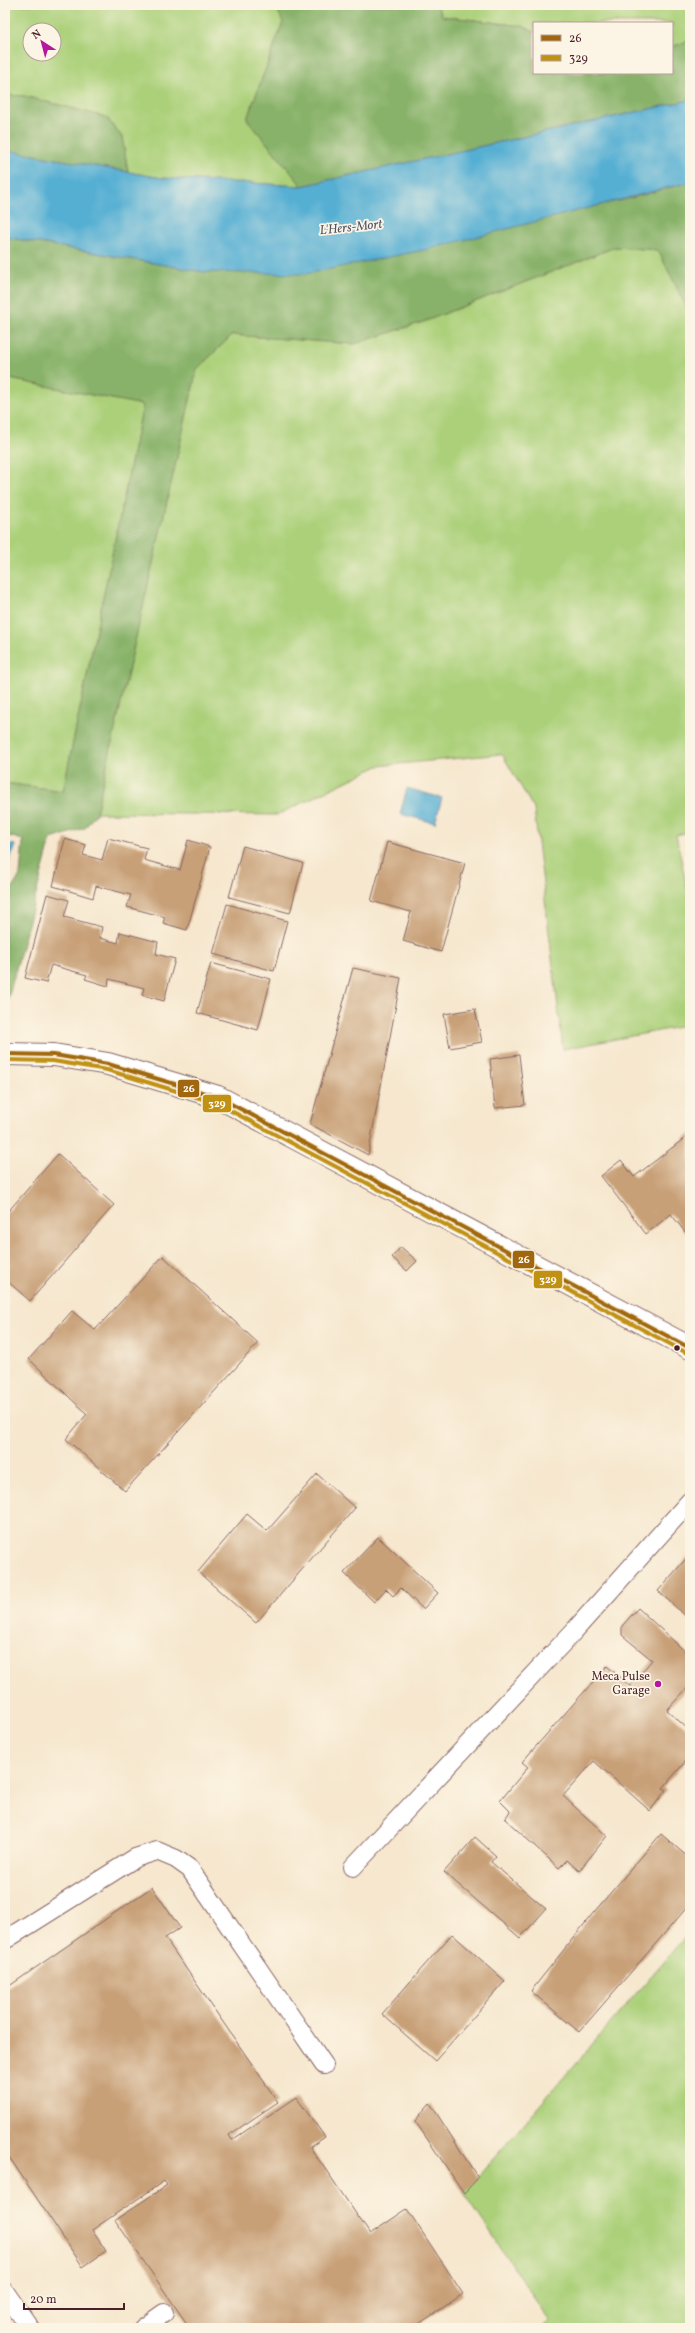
<svg xmlns="http://www.w3.org/2000/svg" width="695" height="2333" font-family="Vollkorn,serif">
  <style>
    .green { fill: #abd079; stroke: #7a7852; fill-rule: evenodd }
    .forest { fill: #88b269; stroke: #69684a }
    .water { fill: #55afd3; stroke: #50677f }
    .building { fill: #c8a078 }
    .lines { fill: none; stroke-linecap: round; stroke-linejoin: round }
    .service-casing { stroke: #866564; stroke-width: 20 }
    .tertiary-casing { stroke: #866564; stroke-width: 24 }
    .service { stroke: #fff; stroke-width: 18 }
    .tertiary { stroke: #fff; stroke-width: 22 }
    .bus-1-casing { stroke: #fcf5e5; stroke-width: 7 }
    .bus-2-casing { stroke: #fcf5e5; stroke-width: 7 }
    .bus-1 { stroke: #a0670f; stroke-width: 4 }
    .bus-2 { stroke: #c09112; stroke-width: 4 }
    .bus-dot { fill: #4a1f2b; stroke: #fcf5e5; stroke-width: 1.5 }
    .poi-dot { fill: #b5179e; stroke: #fcf5e5; stroke-width: 1.5 }
    .labels { text-anchor: middle; dominant-baseline: central; stroke-width: 3.5; stroke-linejoin: round; paint-order: stroke }
    .poi-label { font-size: 12px; fill: #4a1f2b; stroke: #fcf5e5; text-anchor: end }
    .water-label { font-size: 13px; font-style: italic; fill: #4e5166; stroke: #fcf5e5 }
    .line-badge { stroke: #fcf5e5; stroke-width: 1.5 }
    .badge-label { font-size: 11px; text-anchor: middle; font-weight: bold; fill: #fff }
  </style>
  <rect width="100%" height="100%" fill="#fcf5e5"/>
  <filter id="ink" filterUnits="userSpaceOnUse"><feTurbulence type="fractalNoise" baseFrequency=".025" numOctaves="2"/><feDisplacementMap in="SourceGraphic" scale="8" xChannelSelector="R" yChannelSelector="G"/><feConvolveMatrix kernelMatrix="1 2 1 2 8 2 1 2 1" color-interpolation-filters="sRGB"/></filter>
  <filter id="wash" filterUnits="userSpaceOnUse"><feTurbulence type="fractalNoise" baseFrequency=".012" numOctaves="4" result="noise"/><feDisplacementMap in="SourceGraphic" scale="16" xChannelSelector="R" yChannelSelector="G"/><feGaussianBlur stdDeviation="0.9" result="paint"/><feColorMatrix in="noise" values="0 0 0 0 0 0 0 0 0 0 0 0 0 0 0 0 0 1.4 0 .05"/><feComposite in="paint" operator="in"/></filter>
  <g filter="url(#wash)">
    <rect width="100%" height="100%" fill="#f6e7ce"/>
    <path class="green" d="M5,5h270l9,16 -37,98 55,67 -140,-8 -34,-6 -6,-35 -16,-20 -82,-21 -19,-1zM30,30h24v24h-24z
      M437,5h253v35l-18,7v-24h-138v9l-12,-6 -80,-10z
      M615,247l43,3 32,64v518l-14,3 14,68v122l-127,24 -29,-240 -32,-55 -124,12 -101,49 -181,-2 101,-444 35,-34 122,9 69,-22z
      M5,378l138,27 -80,386 -58,-8z
      M690,1931v397h-148l8,-6 -86,-129z"/>
    <path class="forest" d="M275,5h162l5,11 81,10 11,6v41h138v-26l18,-7v60l-388,86 -55,-67 36,-97z
      M5,95l19,1 82,21 16,20 6,35 -123,-22z
      M690,182v132l-32,-64 -43,-3 -192,75 -69,22 -122,-9 -35,34 -101,444 -11,15 -34,11 -43,160 -3,-1v-97l15,-26 3,-35 -18,-5v-52l58,8 80,-386 -138,-27v-141l200,35 419,-72z"/>
    <path class="water" d="M690,100v82l-261,67 -124,25 -100,-2 -200,-35v-87l157,28 140,8z
      M407,788l35,10 -7,25 -35,-9z
      M5,843l10,2 -10,30z"/>
    <g id="blocks">
      <path class="building" d="M108,838l39,10 -3,12 36,10 8,-30 22,7 -23,83 -24,-7 2,-6 -38,-10 4,-12 -35,-9 -3,12 -40,-12 12,-47 21,6 -3,10 19,5z
        M387,842l78,21 -24,89 -38,-11 8,-29 -40,-11z
        M243,846l60,17 -13,50 -61,-16z
        M47,894l22,6 -5,17 38,10 -2,11 18,5 2,-11 38,10 -2,12 19,5 -11,42 -22,-6 2,-7 -35,-9 -1,7 -23,-7 2,-4 -36,-10 -5,18 -21,-5z
        M227,904l60,17 -13,50 -61,-17z
        M211,963l60,16 -13,51 -61,-17z
        M353,968l48,10 -33,177 -58,-31z
        M475,1009l7,33 -32,6 -6,-34z
        M519,1055l6,50 -30,3 -5,-49z
        M690,1134v94l-5,4 -14,-18 -25,20 -45,-58 20,-16 13,17z
        M58,1154l56,51 -84,96 -25,-22v-64z
        M401,1247l16,14 -10,10 -15,-14z
        M163,1256l95,87 -133,148 -59,-52 21,-25 -58,-55 43,-48 23,19z
        M317,1474l38,34 -99,115 -58,-51 49,-58 20,17z
        M378,1537l60,56 -15,16 -22,-21 -8,8 -7,-7 -12,13 -30,-29z
        M690,1554v66l-32,-29z
        M638,1608l52,48v29l-23,25 23,21v25l-27,32 3,2 -16,21 -56,-50 -31,35 44,40 -28,35 -12,-11 -8,8 -54,-49 5,-8 -10,-10 28,-34 -6,-5 85,-96 23,20 22,-26 -30,-25v-9z
        M661,1834l29,25v45l-111,128 -48,-41 63,-79z
        M475,1837l21,19 -5,6 55,47 -26,29 -76,-66z
        M152,1887l28,41 -15,10 113,164 -49,33 3,5 64,-43 29,40 -15,10 60,87 37,-25 56,85 -50,34h-223l-75,-108 52,-35 -3,-4 -72,49 14,21 -23,16 -78,-116v-162z
        M452,1934l53,47 -70,80 -53,-47z
        M430,2103l48,75 -14,15 -49,-72z"/>
    </g>
  </g>
  <g filter="url(#ink)">
    <use href="#blocks" fill-opacity="0" stroke="#866564" stroke-width="1"/>
    <g class="lines">
      <g class="service-casing">
        <path id="service" d="M353,1867l221,-236 116,-130
          M5,1940l130,-82 22,-7 19,8 14,10 134,196
          M5,2292l25,36
          M143,2328l21,-15"/>
      </g>
      <g class="tertiary-casing">
        <path id="tertiary" d="M5,1054l49,1 54,9 110,33 472,251"/>
      </g>
      <use href="#service" class="service"/>
      <use href="#tertiary" class="tertiary"/>
      <g class="bus-1-casing">
        <path id="bus-1" d="M5,1054l49,1 54,9 110,33 472,251"/>
      </g>
      <g class="bus-2-casing">
        <path id="bus-2" d="M5,1060l48,1 54,9 109,33 471,250"/>
      </g>
      <use href="#bus-1" class="bus-1"/>
      <use href="#bus-2" class="bus-2"/>
    </g>
  </g>
  <circle class="bus-dot" cx="677" cy="1348" r="3.5"/>
  <circle class="poi-dot" cx="658" cy="1684" r="4"/>
  <g class="labels">
    <g class="poi-label">
      <text x="650" y="1677">Meca Pulse<tspan x="650" dy="14">Garage</tspan></text>
    </g>
    <g class="water-label">
      <text transform="translate(351 228) rotate(-6)">L'Hers-Mort</text>
    </g>
  </g>
  <g class="line-badge">
    <rect x="177" y="1079" width="23" height="19" rx="4" fill="#a0670f"/>
    <rect x="202" y="1094" width="30" height="19" rx="4" fill="#c09112"/>
    <rect x="512" y="1250" width="23" height="19" rx="4" fill="#a0670f"/>
    <rect x="533" y="1270" width="30" height="19" rx="4" fill="#c09112"/>
  </g>
  <g class="badge-label">
    <text x="189" y="1092">26</text>
    <text x="217" y="1107">329</text>
    <text x="524" y="1263">26</text>
    <text x="548" y="1283">329</text>
  </g>
  <rect width="695" height="2333" fill="none" stroke="#fcf5e5" stroke-width="20"/>
  <rect x="533" y="22" width="140" height="52" fill="#fcf5e5" stroke="#b59f9b"/>
  <rect x="541" y="35" width="20" height="6" fill="#a0670f" stroke="#b59f9b"/>
  <text x="569" y="42" font-size="12" fill="#4a1f2b">26</text>
  <rect x="541" y="55" width="20" height="6" fill="#c09112" stroke="#b59f9b"/>
  <text x="569" y="62" font-size="12" fill="#4a1f2b">329</text>
  <g transform="translate(42 42) rotate(324)"><circle r="19" fill="#fcf5e5" stroke="#b59f9b"/>
  <path d="M0-3L7 15L0 10L-7 15Z" fill="#b5179e"/>
  <text y="-6" font-size="11" font-weight="bold" text-anchor="middle" fill="#4a1f2b">N</text>
  </g>
  <path d="M24 2303v6h100v-6" fill="none" stroke="#4a1f2b" stroke-width="2"/>
  <text x="30" y="2303" font-size="12" fill="#4a1f2b" stroke="#fcf5e5" stroke-width="3" paint-order="stroke">20 m</text>
</svg>
